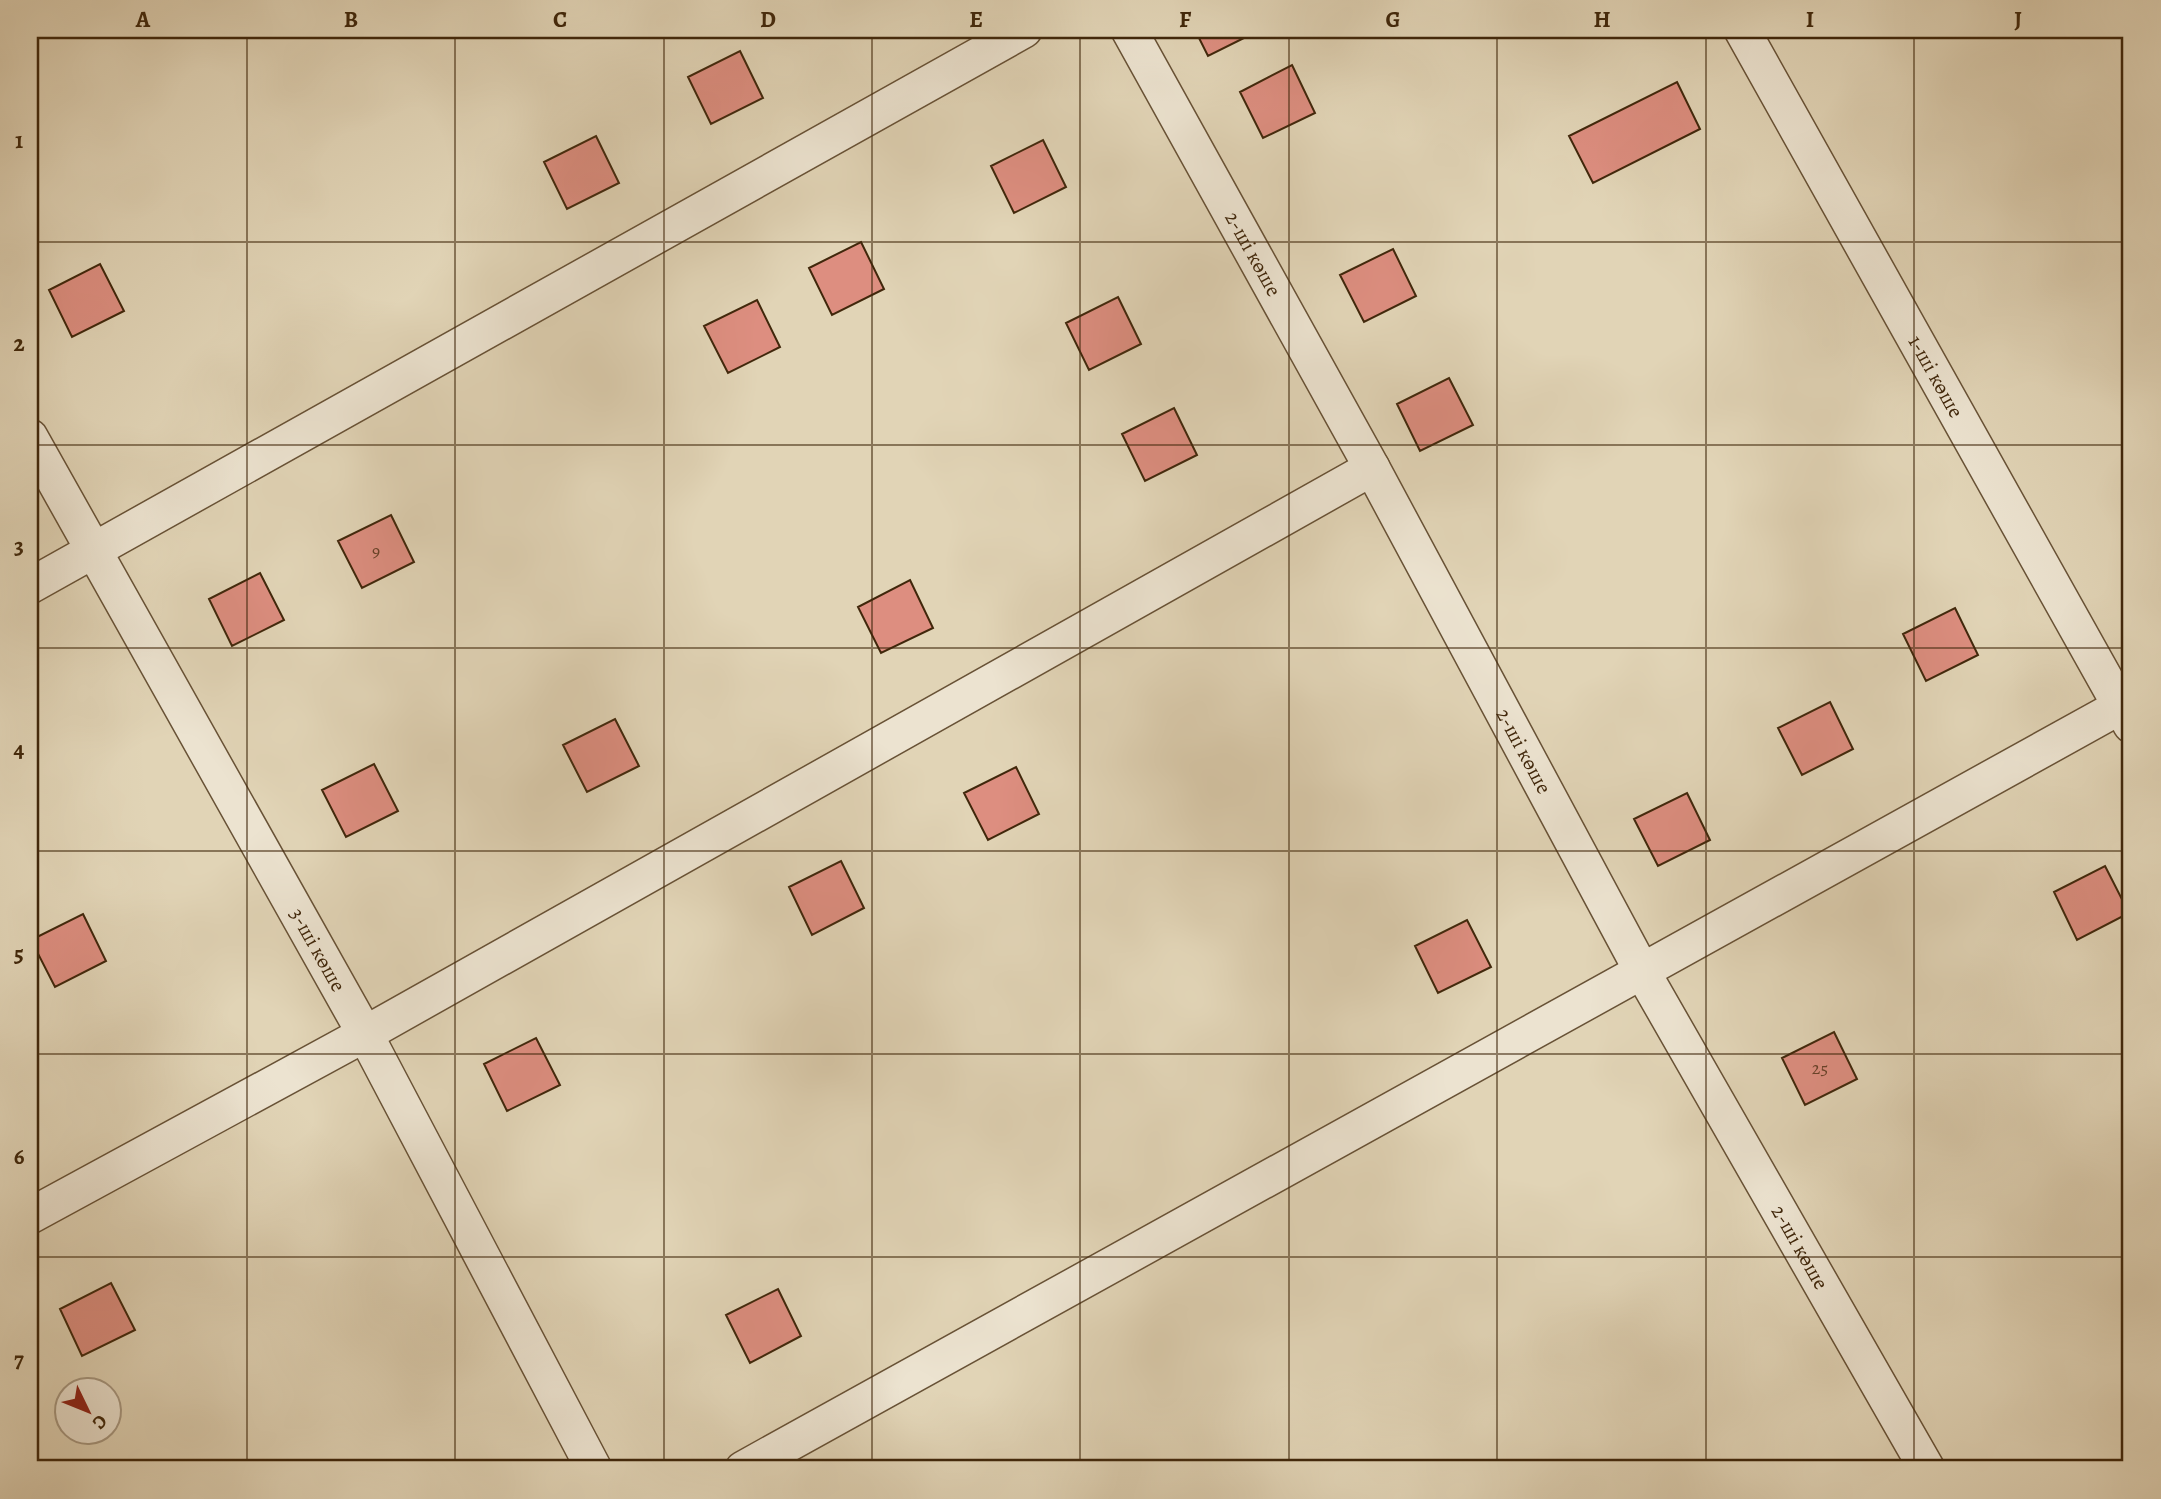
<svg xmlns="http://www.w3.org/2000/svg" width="2161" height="1499" font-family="Alegreya,serif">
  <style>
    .building { fill: #dd8e80; stroke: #40270b; stroke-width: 2 }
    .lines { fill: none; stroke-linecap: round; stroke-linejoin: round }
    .minor-casing { stroke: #685236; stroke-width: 38 }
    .minor { stroke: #ece3d0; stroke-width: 35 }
    .grid { fill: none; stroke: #40270b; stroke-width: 2; stroke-opacity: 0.55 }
    .labels { text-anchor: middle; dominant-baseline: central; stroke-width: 7; stroke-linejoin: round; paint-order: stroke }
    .number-label { font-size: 18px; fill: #674128 }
    .street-label { font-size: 21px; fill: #40270b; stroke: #ece3d0 }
    .neatline { fill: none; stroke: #40270b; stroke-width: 2.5 }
    .grid-label { font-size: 23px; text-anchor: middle; font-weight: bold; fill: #40270b }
  </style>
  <rect width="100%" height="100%" fill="#e1d4b6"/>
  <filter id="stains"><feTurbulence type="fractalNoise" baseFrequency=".00286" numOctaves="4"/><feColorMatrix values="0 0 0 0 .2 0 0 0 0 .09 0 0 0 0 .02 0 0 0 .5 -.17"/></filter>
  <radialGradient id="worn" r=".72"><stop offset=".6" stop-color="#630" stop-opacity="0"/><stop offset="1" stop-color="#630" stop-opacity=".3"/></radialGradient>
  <path class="building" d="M1195,30h65l-52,26z
    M740,51l23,47 -52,26 -23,-47z
    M1292,65l23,48 -52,25 -23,-46z
    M1677,82l23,47 -107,54 -24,-47z
    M30,120l7,14 -7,3z
    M596,136l23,47 -52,26 -23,-47z
    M1043,140l23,47 -52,26 -23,-47z
    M861,242l23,47 -52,26 -23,-47z
    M1393,249l23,47 -52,26 -24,-47z
    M100,264l24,47 -52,26 -23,-47z
    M1118,297l23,47 -52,26 -23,-47z
    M757,300l23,47 -52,26 -24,-47z
    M1449,378l24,47 -53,26 -23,-47z
    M1174,408l23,47 -52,26 -23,-47z
    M391,515l23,47 -52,26 -24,-47z
    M260,573l24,47 -52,26 -23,-47z
    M910,580l23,48 -52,25 -23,-46z
    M1955,608l23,47 -52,26 -23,-47z
    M1830,702l23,47 -51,26 -24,-47z
    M615,719l24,47 -52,26 -24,-47z
    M374,764l24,47 -52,26 -24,-47z
    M1016,767l23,47 -51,26 -24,-47z
    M1687,793l23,47 -52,26 -24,-47z
    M841,861l23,47 -52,27 -23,-48z
    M2105,866l24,47 -52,27 -23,-48z
    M83,914l23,47 -51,26 -24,-47z
    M1467,920l24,47 -53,26 -23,-47z
    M1834,1032l23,47 -52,26 -23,-47z
    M536,1038l24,47 -53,26 -23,-47z
    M111,1283l24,47 -53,26 -22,-47z
    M778,1289l23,47 -51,27 -24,-48z"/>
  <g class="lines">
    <g class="minor-casing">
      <g id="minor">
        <path id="s1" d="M1129,30l243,438 271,505 284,496"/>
        <path id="s2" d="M1742,30l389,695"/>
        <path id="s3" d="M30,437l335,597 229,435"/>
        <path d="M30,586l994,-556"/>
        <path d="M30,1216l335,-182 1007,-566"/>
        <path d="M743,1469l1378,-763"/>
      </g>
    </g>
    <use href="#minor" class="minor"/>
  </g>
  <path class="grid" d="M247,30v1439M455,30v1439M664,30v1439M872,30v1439M1080,30v1439M1289,30v1439M1497,30v1439M1706,30v1439M1914,30v1439M30,242h2101M30,445h2101M30,648h2101M30,851h2101M30,1054h2101M30,1257h2101"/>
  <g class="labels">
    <g class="number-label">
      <text x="376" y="551">9</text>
      <text x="1820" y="1068">25</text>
    </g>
    <g class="street-label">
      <text stroke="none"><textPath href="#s1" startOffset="256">2-ші көше</textPath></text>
      <text stroke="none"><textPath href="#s2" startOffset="397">1-ші көше</textPath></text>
      <text stroke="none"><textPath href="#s1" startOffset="822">2-ші көше</textPath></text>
      <text stroke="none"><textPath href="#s3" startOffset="588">3-ші көше</textPath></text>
      <text stroke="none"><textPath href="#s1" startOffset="1390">2-ші көше</textPath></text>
    </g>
  </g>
  <rect width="2161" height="1499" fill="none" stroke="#e1d4b6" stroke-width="77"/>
  <g transform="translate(88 1411) rotate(133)"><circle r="33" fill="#ece3d0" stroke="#a79881" stroke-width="2"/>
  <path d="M0-5L12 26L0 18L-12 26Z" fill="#8f2418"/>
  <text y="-10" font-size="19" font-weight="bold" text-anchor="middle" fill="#40270b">С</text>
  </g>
  <rect x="38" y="38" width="2084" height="1422" class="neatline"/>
  <g class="grid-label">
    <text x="143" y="27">A</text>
    <text x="351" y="27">B</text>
    <text x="560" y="27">C</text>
    <text x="768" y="27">D</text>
    <text x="976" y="27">E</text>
    <text x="1185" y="27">F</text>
    <text x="1393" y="27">G</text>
    <text x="1602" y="27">H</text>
    <text x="1810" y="27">I</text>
    <text x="2018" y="27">J</text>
    <text x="19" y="148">1</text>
    <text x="19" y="351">2</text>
    <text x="19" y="554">3</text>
    <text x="19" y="757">4</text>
    <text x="19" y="961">5</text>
    <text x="19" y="1164">6</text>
    <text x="19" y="1367">7</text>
  </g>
  <rect width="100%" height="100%" filter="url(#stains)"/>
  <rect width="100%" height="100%" fill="url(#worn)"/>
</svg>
